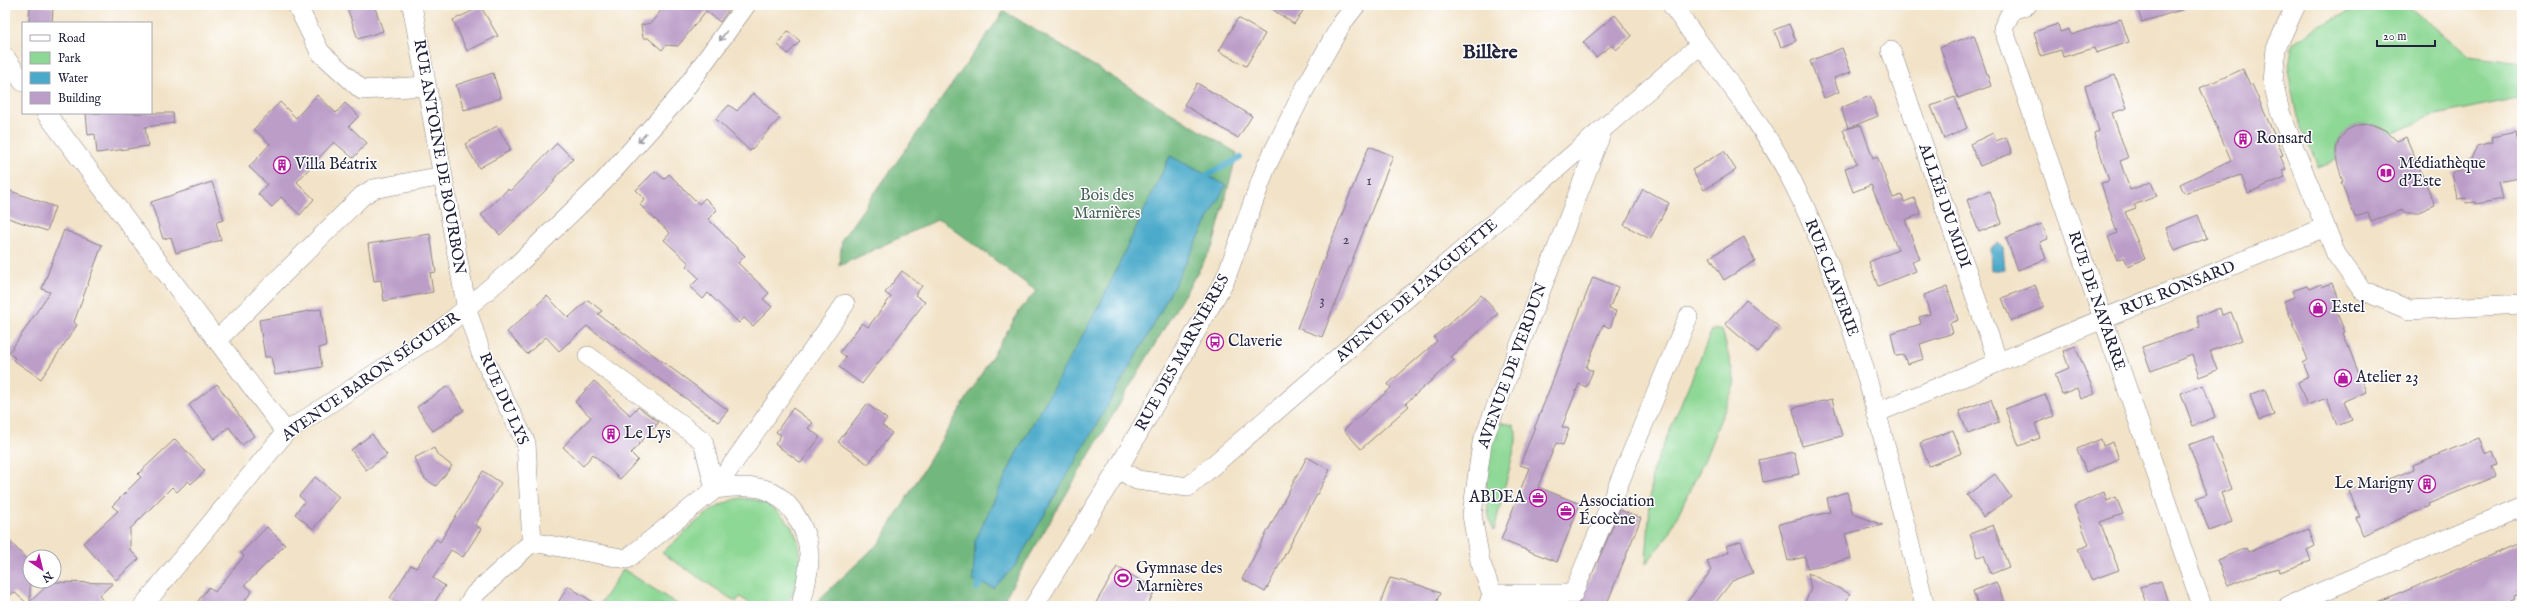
<svg xmlns="http://www.w3.org/2000/svg" width="2527" height="611" font-family="'IM FELL English',serif">
  <style>
    .green { fill: #8ed895; stroke: #587d68 }
    .forest { fill: #72b87e; stroke: #4a6d5c }
    .water { fill: #4baaca; stroke: #366682 }
    .lines { fill: none; stroke-linecap: round; stroke-linejoin: round }
    .stream { stroke: #4baaca; stroke-width: 6 }
    .building { fill: #bb9dc8 }
    .minor-casing { stroke: #8a8282; stroke-width: 20 }
    .minor { stroke: #fff; stroke-width: 19 }
    .oneway { stroke: #9c9ca7 }
    .labels { text-anchor: middle; dominant-baseline: central; stroke-width: 3; stroke-linejoin: round; paint-order: stroke }
    .number-label { font-size: 14px; fill: #48415e }
    .poi-label { font-size: 16px; fill: #22223b; stroke: #fff; text-anchor: start }
    .street-label { font-size: 16px; fill: #22223b; stroke: #fff }
    .park-label { font-size: 16px; fill: #48625a; stroke: #fff }
    .district-label { font-size: 20px; font-weight: bold; fill: #22223b; stroke: #fff }
  </style>
  <rect width="100%" height="100%" fill="#fff"/>
  <filter id="ink" filterUnits="userSpaceOnUse"><feTurbulence type="fractalNoise" baseFrequency=".025" numOctaves="2"/><feDisplacementMap in="SourceGraphic" scale="8" xChannelSelector="R" yChannelSelector="G"/><feConvolveMatrix kernelMatrix="1 2 1 2 8 2 1 2 1" color-interpolation-filters="sRGB"/></filter>
  <filter id="wash" filterUnits="userSpaceOnUse"><feTurbulence type="fractalNoise" baseFrequency=".012" numOctaves="4" result="noise"/><feDisplacementMap in="SourceGraphic" scale="16" xChannelSelector="R" yChannelSelector="G"/><feGaussianBlur stdDeviation="0.9" result="paint"/><feColorMatrix in="noise" values="0 0 0 0 0 0 0 0 0 0 0 0 0 0 0 0 0 1.4 0 .05"/><feComposite in="paint" operator="in"/></filter>
  <g filter="url(#wash)">
    <rect width="100%" height="100%" fill="#f2e3c8"/>
    <path class="green" d="M2363,5l46,1 60,50 53,7v34l-86,18 -46,19c-22,-21 -59,-6 -54,26l-18,7 -21,-50 -9,-46 5,-28 24,-16z
      M1722,329l13,54 -31,78 -36,74 -22,29 6,-92 60,-142z
      M1499,422l14,3 3,6v11l-22,89c-10,-17 -9,-67 -5,-87 1,-7 7,-15 10,-22z
      M740,498c6,1 15,1 21,4 45,19 50,68 24,104h-31l-14,-9 -4,5 -74,-49c24,-21 46,-47 78,-55z
      M623,569l57,37h-81z"/>
    <path class="forest" d="M1004,11l233,142 -24,93 -213,360h-188l68,-64 140,-232 16,-19 -93,-70 -6,-1 -98,46 3,-27z"/>
    <path class="water" d="M1170,156l56,29 -75,145 -136,236 -21,22 -21,-7 2,-40 42,-89 82,-146z
      M1997,243l6,5 2,21 -14,2 -1,-23z"/>
    <g class="lines">
      <path class="stream" d="M1202,181l5,-6 33,-17
        M977,588l6,-11"/>
    </g>
    <g id="blocks">
      <path class="building" d="M30,5l23,2 -1,16h-23z
        M346,5h28l9,26 -25,8z
        M665,5h67l-12,17 -14,-11 -28,35 -12,-1 -4,5 -14,-12h-5l-2,-13 10,-2z
        M1266,5h41l-13,19z
        M2136,5h48v4l-42,13z
        M481,7l17,29 -31,15 -14,-31z
        M1615,15l17,21 -16,14 -4,-5 -16,12 -13,-15z
        M1238,18l27,16 -19,32 -27,-15z
        M2121,19l8,23 -33,11 -2,-5 -31,9 -2,-7 -20,6 -7,-24 24,-8 2,8 9,-3 2,6z
        M1789,24l7,17 -15,6 -7,-17z
        M788,31l12,10 -12,13 -11,-10z
        M1974,35l17,51 -33,12 -18,-51z
        M1842,48l9,24 -17,6 5,14 -15,6 -14,-37z
        M2243,69l7,16 2,-1 31,71 -3,1 6,13 -4,1 3,7 -37,16 -7,-18 -57,18 -4,-9 51,-24 -31,-72z
        M493,73l8,25 -37,12 -8,-25z
        M2115,75l12,33 -15,5 16,45 -8,3 10,29 21,-8 6,14 -23,9 2,3 -11,4 20,47 -17,7 -4,-9 -7,3 -9,-23 9,-4 -16,-50 8,-2 -15,-48 5,-2 -14,-45z
        M1197,83l55,33 -14,22 -54,-33z
        M753,93l27,25 -30,33 -34,-32 13,-14 8,6z
        M317,95l19,18 9,-10 14,13 -10,10 18,17 -14,15 -19,-16 -19,20 -18,20 17,17 -14,16 -19,-18 -9,10 -14,-13 9,-10 -18,-17 21,-23 -16,-15 26,-27 16,16z
        M1870,96l8,20 -30,12 -7,-20z
        M1955,97l12,31 -23,11 -13,-33z
        M86,113h87l1,10 -29,4 3,19 -51,7 -2,-19 -7,1z
        M2371,124l14,6 12,11 9,-4 29,68 -19,8h-13l-1,-3 -31,11 -3,-8 -13,4 -14,-35h2l-6,-20 -1,-13 3,-9 8,-10 11,-5z
        M1861,125l12,33 4,-2 16,42 9,-3 2,7 10,-4 7,16 -16,6 15,39 -8,3 4,9 -38,15 -9,-24 29,-12 -27,-65 -18,7 -8,-24 12,-4 -14,-34z
        M497,126l14,24 -32,18 -14,-24z
        M2516,132l6,30v15l-23,5 4,17 -27,5v-2l-9,1 -1,-5 -9,1 -5,-27 14,-3 11,-23 16,-4 -1,-5z
        M1993,133l3,8 10,-4 6,16 -32,13 -10,-22z
        M557,143l16,16 -20,21 2,1 -55,54 -19,-20 27,-26 2,2z
        M1369,146l24,10 -71,181 -25,-9z
        M1724,151l12,19 -32,20 -12,-20z
        M655,171l9,8 5,-5 30,30 6,-6 12,12 -9,9 37,37 -7,7 31,30 -6,6 9,8 -19,19 -9,-8 -5,5 -31,-30 -5,6 -13,-12 9,-9 -13,-12 3,-3 -25,-23 6,-7 -30,-28 5,-6 -9,-9z
        M212,182l12,38 -8,2 5,18 -45,13 -5,-16 -8,2 -12,-37z
        M5,189l50,18 -8,24 -42,-14z
        M1643,189l26,14 -19,36 -26,-14z
        M1990,191l12,32 -23,9 -12,-32z
        M2198,215l9,23 -32,13 -9,-23z
        M2042,224l6,15 -8,3 6,17 -28,11 -12,-32z
        M64,230l38,15 -28,77 3,3 -36,54 -28,-19 2,-2 -6,-5 41,-61 -8,-3z
        M430,234l6,38 -6,1 3,19 -49,9 -3,-21 -7,1 -6,-37z
        M1744,237l11,24 -31,19 -14,-23z
        M902,271l20,15 -7,9 10,7 -63,82 -23,-17 7,-10 -6,-5 22,-29 6,4 23,-30 -6,-4z
        M1593,277l25,10 -9,22 7,2 -6,17 -7,-3 -17,43 7,3 -7,16 -7,-3 -17,43 7,2 -6,16 -7,-2 -18,44 42,17 -23,58 -56,-22 28,-72 -9,-3z
        M2332,283l8,20 -6,3 11,26 -2,1 23,59 -22,9 8,19 -15,6 -10,-28 -20,7 -9,-23 11,-5 -6,-14 5,-3 -24,-59 11,-4 -3,-6 15,-5 2,3 12,-5 1,3z
        M2035,285l9,23 -33,13 -9,-23z
        M1947,287l11,33 -8,3 3,10 -33,11 4,15 -17,5 -3,-9 -8,1 -5,-23 30,-9 -2,-7 11,-3 -6,-19z
        M1481,295l17,19 -47,43 3,3 -48,43 3,3 -48,43 -17,-19 47,-42 -3,-4 49,-43 -3,-4z
        M547,296l21,22 20,-18 14,11 -4,3 130,96 -10,12 -131,-96 -28,25 -13,-14 -19,17 -20,-22z
        M1746,300l33,27 -21,25 -33,-28z
        M2220,308l2,7 9,-3 11,28 -32,11 7,19 -18,7 -7,-22 -41,16 -9,-24 58,-20 -3,-10z
        M321,309l5,37 -7,2 3,19 -47,8 -4,-18h-6l-6,-37z
        M2075,346l20,48 -14,5 -4,-11 -15,6 -7,-20 14,-6 -6,-17z
        M594,381l36,34 8,-8 21,15 -28,31 7,7 -18,19 -27,-25 -10,12 -20,-19 28,-30 -16,-15z
        M217,384l37,52 -12,9 -13,-18 -15,12 -25,-34z
        M2203,385l12,32 -22,9 -12,-33z
        M448,386l16,24 -31,21 -16,-24z
        M2265,389l9,26 -15,5 -9,-25z
        M2045,394l9,22 -19,8 5,14 -21,8 -14,-37z
        M1832,399l10,37 -40,10 -9,-38z
        M1991,399l8,23 -31,12 -9,-23z
        M867,404l20,15 -5,6 10,8 -24,31 -30,-22z
        M793,408l20,15 -5,5 12,9 -19,26 -26,-19 6,-9 -5,-3z
        M1953,430l9,23 -33,13 -9,-23z
        M372,434l15,21 -21,15 -15,-20z
        M2212,436l20,53 -11,4 11,29 -23,9 -12,-33 10,-4 -18,-49z
        M2479,438l7,16 7,-3 5,14 -6,2 4,9 -68,28 1,2 -66,29 -7,-17 4,-1 -11,-26 20,-8 1,4 44,-18 -1,-4z
        M175,439l30,32 -14,13 -3,-3 -11,11 -5,-5 -42,42v21l9,9 -23,21 -33,-37 35,-32 -6,-5 29,-29 -3,-3z
        M2101,439l2,7 10,-4 6,17 -33,13 -9,-23z
        M434,448l3,6 15,12 -16,20 -11,-7 -11,-21z
        M1794,452l5,22 -36,8 -4,-22z
        M1307,457l23,13 -65,122 -23,-13z
        M483,471l18,12 -26,42 6,4 -18,28 -12,-7 -18,28 12,8 -13,20h-30l-12,-8 21,-33 5,3 20,-29 4,3z
        M1995,474l16,23 -28,20 -16,-22z
        M315,477l24,20 -26,32 -18,-15 10,-13 -6,-5z
        M1847,492l6,22 30,11 -38,9 6,24 -44,11 -2,-12 -17,4 -9,-37 51,-12 -3,-14z
        M2104,492l3,9 9,-4 7,17 -23,8 19,48 -28,10 -13,-31 11,-4 -15,-39z
        M1620,510l21,8 -35,88h-28z
        M1993,525l16,42 -18,7 -7,-19 -6,2 -8,-23z
        M267,527l18,18 -40,40 7,6 -11,15h-47l15,-19 6,5 29,-36 -3,-3z
        M2309,529l6,17 -8,4 4,11 -31,11 -1,-4 -16,4 -35,14 -11,-26 29,-12 2,4z
        M5,536l25,27v39l21,-20 62,1 -14,13 10,10h-83l2,-2 -14,-12 -9,8z
        M1741,541l12,32 -21,8 -19,25h-29l27,-35 -4,-10 22,-9 -3,-6z
        M2522,542v48l-5,2 1,3 -4,1 1,3 -16,7h-129z
        M1117,567l39,22 -9,17h-53z
        M1808,573l42,21 -6,12h-41l8,-17z
        M1390,578l29,7 21,8 -5,13h-56z
        M2161,581l8,25h-22l-7,-19z
        M1996,582l10,24h-28l-5,-15z
        M568,586l31,20h-43z"/>
    </g>
  </g>
  <g filter="url(#ink)">
    <use href="#blocks" fill-opacity="0" stroke="#8a8282" stroke-width="1"/>
    <g class="lines">
      <g class="minor-casing">
        <path id="minor" d="M297,5l23,47 42,38 64,-4
          M412,5l55,305 14,43 45,90 6,99
          M1672,5c41,59 89,114 121,178 67,133 96,280 132,423
          M2027,5l-15,5 -9,18 199,578
          M2296,5l-20,43 -3,34 7,30 56,142 26,36 47,20 113,-6
          M1891,51l107,311
          M5,57l18,25
          M46,113l240,319
          M217,340l145,-144 11,-7 70,-13
          M588,356l115,85 12,48 130,-185
          M1876,413l449,-186
          M1118,469l19,11 51,7 512,-442
          M532,542l95,17 88,-70c15,-2 33,-4 49,0 25,8 44,40 45,65 1,18 -5,35 -8,52
          M1489,603l3,-9h81l115,-277
          M143,606l143,-174 151,-99 80,-68 86,-83 76,-85 67,-92
          M467,606l8,-12 57,-52
          M1034,606l84,-137 107,-189 41,-113 36,-73 40,-71 14,-18
          M1500,606l-8,-12 -12,-33 -8,-46 10,-72 119,-309
          M2288,606l234,-99"/>
      </g>
      <use href="#minor" class="minor"/>
    </g>
    <defs><path id="oneway-shaft" d="M-6 0H5M1.5-3L5.5 0L1.5 3" fill="none" stroke-width="1.6" stroke-linecap="round" stroke-linejoin="round"/></defs>
    <g class="oneway">
      <use href="#oneway-shaft" transform="translate(723 36) rotate(126)"/>
      <use href="#oneway-shaft" transform="translate(642 138) rotate(132)"/>
    </g>
  </g>
  <defs>
    <g id="building-ring" transform="scale(0.9)"><circle r="9.5" fill="#fff" stroke="#b5179e" stroke-width="1.5"/><path d="M-4-6H4V6H1V3H-1V6H-4ZM-2.5-4.3h1.7v1.8h-1.7ZM.8-4.3h1.7v1.8H.8ZM-2.5-1h1.7V.8h-1.7ZM.8-1h1.7V.8H.8Z" fill="#b5179e"/></g>
    <g id="library-ring" transform="scale(0.9)"><circle r="9.5" fill="#fff" stroke="#b5179e" stroke-width="1.5"/><path d="M-6-4Q-3-5.5-.7-3.5V5Q-3 3-6 4ZM6-4Q3-5.5 .7-3.5V5Q3 3 6 4Z" fill="#b5179e"/></g>
    <g id="shop-ring" transform="scale(0.9)"><circle r="9.5" fill="#fff" stroke="#b5179e" stroke-width="1.5"/><path d="M-5-2.5h2.3a2.7 3.5 0 0 1 5.4 0H5L5.5 6h-11ZM-1.5-2.5h3a1.5 2.3 0 0 0-3 0Z" fill="#b5179e"/></g>
    <g id="bus-ring" transform="scale(0.9)"><circle r="9.5" fill="#fff" stroke="#b5179e" stroke-width="1.5"/><path d="M-5-6H5V4H4V6H2V4H-2V6H-4V4H-5ZM-3.5-4V0h7V-4ZM-3.5 1.2v1.5H-2V1.2ZM2 1.2v1.5H3.5V1.2Z" fill="#b5179e"/></g>
    <g id="office-ring" transform="scale(0.9)"><circle r="9.5" fill="#fff" stroke="#b5179e" stroke-width="1.5"/><path d="M-6-3h4V-5.5h4V-3h4V5H-6ZM-1-4.5V-3h2v-1.5ZM-6 0V1H6V0Z" fill="#b5179e"/></g>
    <g id="stadium-ring" transform="scale(0.9)"><circle r="9.5" fill="#fff" stroke="#b5179e" stroke-width="1.5"/><path d="M0-5a6.5 5 0 1 0 0 10a6.5 5 0 1 0 0-10ZM-3.5-1.8h7v3.6h-7Z" fill="#b5179e"/></g>
  </defs>
  <g fill-rule="evenodd">
    <use href="#building-ring" x="2243" y="139"/>
    <use href="#building-ring" x="282" y="165"/>
    <use href="#library-ring" x="2386" y="173"/>
    <use href="#shop-ring" x="2318" y="308"/>
    <use href="#bus-ring" x="1215" y="342"/>
    <use href="#shop-ring" x="2343" y="378"/>
    <use href="#building-ring" x="611" y="434"/>
    <use href="#building-ring" x="2427" y="484"/>
    <use href="#office-ring" x="1538" y="498"/>
    <use href="#office-ring" x="1566" y="511"/>
    <use href="#stadium-ring" x="1123" y="578"/>
  </g>
  <g class="labels">
    <g class="number-label">
      <text x="1369" y="181">1</text>
      <text x="1346" y="240">2</text>
      <text x="1322" y="301">3</text>
    </g>
    <g class="poi-label">
      <text x="2256" y="139">Ronsard</text>
      <text x="2399" y="164">Médiathèque<tspan x="2399" dy="18">d'Este</tspan></text>
      <text x="295" y="165">Villa Béatrix</text>
      <text x="2331" y="308">Estel</text>
      <text x="1228" y="342">Claverie</text>
      <text x="2356" y="378">Atelier 23</text>
      <text x="624" y="434">Le Lys</text>
      <text x="2414" y="484" text-anchor="end">Le Marigny</text>
      <text x="1525" y="498" text-anchor="end">ABDEA</text>
      <text x="1579" y="502">Association<tspan x="1579" dy="18">Écocène</tspan></text>
      <text x="1136" y="569">Gymnase des<tspan x="1136" dy="18">Marnières</tspan></text>
    </g>
    <g class="street-label">
      <text transform="translate(439 157) rotate(80)">RUE ANTOINE DE BOURBON</text>
      <text transform="translate(1944 206) rotate(71)">ALLÉE DU MIDI</text>
      <text transform="translate(1831 278) rotate(69)">RUE CLAVERIE</text>
      <text transform="translate(2178 289) rotate(-22)">RUE RONSARD</text>
      <text transform="translate(1417 291) rotate(-41)">AVENUE DE L'AYGUETTE</text>
      <text transform="translate(2096 301) rotate(71)">RUE DE NAVARRE</text>
      <text transform="translate(1183 353) rotate(-61)">RUE DES MARNIÈRES</text>
      <text transform="translate(1513 366) rotate(-70)">AVENUE DE VERDUN</text>
      <text transform="translate(371 377) rotate(-35)">AVENUE BARON SÉGUIER</text>
      <text transform="translate(503 399) rotate(66)">RUE DU LYS</text>
    </g>
    <g class="park-label">
      <text x="1107" y="196">Bois des<tspan x="1107" dy="18">Marnières</tspan></text>
    </g>
    <g class="district-label">
      <text x="1490" y="52">Billère</text>
    </g>
  </g>
  <rect width="2527" height="611" fill="none" stroke="#fff" stroke-width="20"/>
  <rect x="22" y="22" width="130" height="92" fill="#ffffff" stroke="#a7a7b1"/>
  <rect x="30" y="35" width="20" height="6" fill="#ffffff" stroke="#a7a7b1"/>
  <text x="58" y="42" font-size="12" fill="#22223b">Road</text>
  <rect x="30" y="52" width="20" height="12" fill="#8ed895" stroke="#a7a7b1"/>
  <text x="58" y="62" font-size="12" fill="#22223b">Park</text>
  <rect x="30" y="72" width="20" height="12" fill="#4baaca" stroke="#a7a7b1"/>
  <text x="58" y="82" font-size="12" fill="#22223b">Water</text>
  <rect x="30" y="92" width="20" height="12" fill="#bb9dc8" stroke="#a7a7b1"/>
  <text x="58" y="102" font-size="12" fill="#22223b">Building</text>
  <g transform="translate(42 569) rotate(145)"><circle r="19" fill="#ffffff" stroke="#a7a7b1"/>
  <path d="M0-3L7 15L0 10L-7 15Z" fill="#b5179e"/>
  <text y="-6" font-size="11" font-weight="bold" text-anchor="middle" fill="#22223b">N</text>
  </g>
  <path d="M2377 40v6h58v-6" fill="none" stroke="#22223b" stroke-width="2"/>
  <text x="2383" y="40" font-size="12" fill="#22223b" stroke="#ffffff" stroke-width="3" paint-order="stroke">20 m</text>
</svg>
